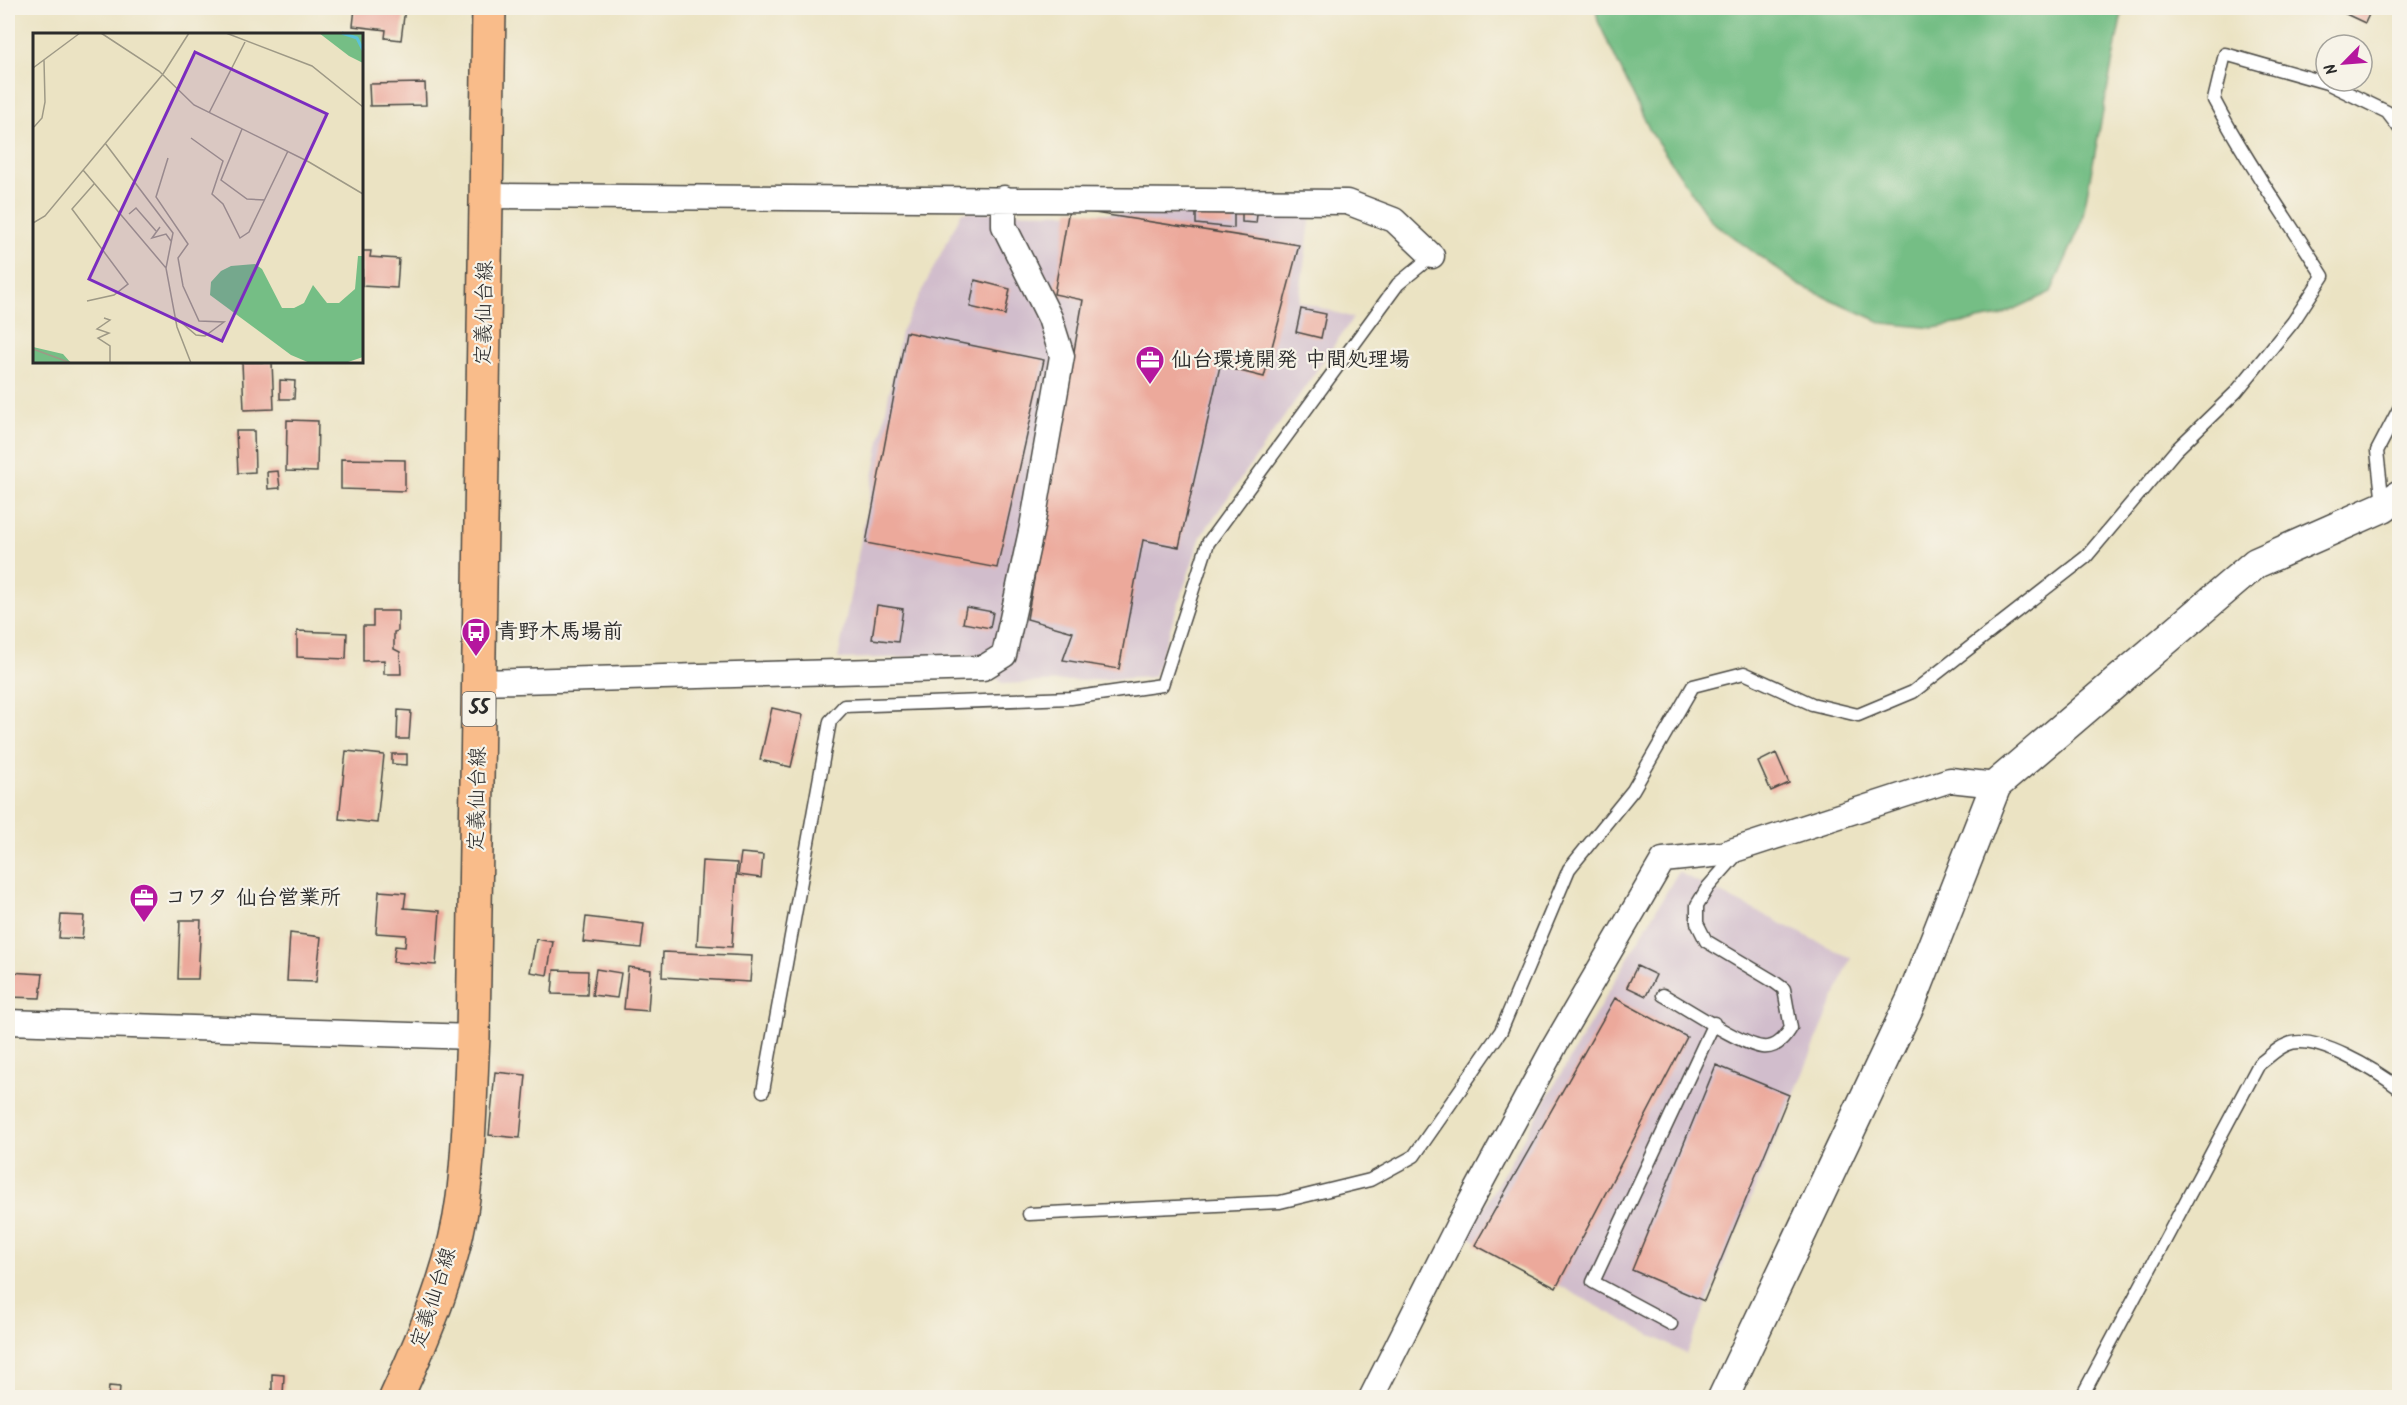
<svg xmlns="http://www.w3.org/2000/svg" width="2407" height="1405" font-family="Kalam,'Klee One',sans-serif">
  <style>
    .industrial { fill: #d1bdcc }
    .forest { fill: #75be85; stroke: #507458; stroke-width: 1.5 }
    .building { fill: #eca99b }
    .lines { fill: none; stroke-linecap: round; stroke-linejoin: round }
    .service-casing { stroke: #484742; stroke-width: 15 }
    .minor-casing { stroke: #484742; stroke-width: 27 }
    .tertiary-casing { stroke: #484742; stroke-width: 33 }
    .primary-casing { stroke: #484742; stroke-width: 36 }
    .service { stroke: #fff; stroke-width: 12 }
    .minor { stroke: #fff; stroke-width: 24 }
    .tertiary { stroke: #fff; stroke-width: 30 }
    .primary { stroke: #f9bc8a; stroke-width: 33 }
    .labels { text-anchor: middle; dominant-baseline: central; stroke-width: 4.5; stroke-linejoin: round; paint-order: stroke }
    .shield { fill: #f7f3e8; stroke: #686764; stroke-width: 1.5 }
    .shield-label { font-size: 20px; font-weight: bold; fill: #2b2b2b }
    .street-label { font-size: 21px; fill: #2b2b2b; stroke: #f7f3e8 }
    .poi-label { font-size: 21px; font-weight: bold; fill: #2b2b2b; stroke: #f7f3e8; text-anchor: start }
    .inset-river { fill: none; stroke: #5bc3d8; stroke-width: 3 }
    .inset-road { fill: none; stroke: #9e9986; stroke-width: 1.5 }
    .view { fill: #7b2cbf; fill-opacity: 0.15; stroke: #7b2cbf; stroke-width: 3 }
    .inset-edge { fill: none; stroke: #2b2b2b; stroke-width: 3 }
  </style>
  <rect width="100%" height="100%" fill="#f7f3e8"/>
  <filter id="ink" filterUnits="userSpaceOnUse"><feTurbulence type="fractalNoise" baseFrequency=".0167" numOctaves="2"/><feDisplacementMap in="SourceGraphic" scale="12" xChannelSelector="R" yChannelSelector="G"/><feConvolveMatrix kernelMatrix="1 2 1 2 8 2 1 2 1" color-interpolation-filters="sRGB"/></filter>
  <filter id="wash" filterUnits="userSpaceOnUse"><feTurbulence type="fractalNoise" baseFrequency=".008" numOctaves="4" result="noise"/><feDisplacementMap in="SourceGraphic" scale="24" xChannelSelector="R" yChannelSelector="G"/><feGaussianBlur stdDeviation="1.35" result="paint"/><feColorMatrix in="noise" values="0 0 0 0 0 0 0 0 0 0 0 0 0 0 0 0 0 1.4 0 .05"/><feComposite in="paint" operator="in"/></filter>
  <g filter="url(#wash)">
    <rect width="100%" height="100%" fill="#ebe3c3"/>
    <path class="industrial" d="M962,212l349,3 -12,86 54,17 -152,218 -47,141 -151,7 -29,-28 -136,3 63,-327z
      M1678,872l173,86 -165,396 -219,-118z"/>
    <path class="forest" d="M1596,8h527l-42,217 -30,67 -51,24 -66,12 -51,-5 -84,-38 -88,-64 -61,-90 -52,-110z"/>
    <g id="blocks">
      <path class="building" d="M355,8h50l-4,32 -16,-2 1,-8 -33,-4z
        M2333,8h39l-7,15z
        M425,83l1,22 -56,1 -1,-22z
        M1069,209l230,36 -35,132 -44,-11 -41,181 -36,-7 -24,129 -56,-9 10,-28 -46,-13 56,-319 -29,-6z
        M1196,213l38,1v14l-38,-4z
        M1242,213l15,2 -1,8 -14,-1z
        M362,251h9l-1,6 29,2 -2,29 -35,-2z
        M975,280l35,9 -5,26 -35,-8z
        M1301,309l25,5 -5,24 -25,-6z
        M906,332l138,28 -47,208 -131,-25z
        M242,362h30l2,47 -30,1z
        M280,380l15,1 -1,18h-14z
        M287,420l31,1 -1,51 -31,-1z
        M236,431h18l1,41 -17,1z
        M341,459l64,1v31l-64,-2z
        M278,471l2,17 -12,1 -1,-17z
        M877,605l26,4 -5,33 -26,-3z
        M966,607l27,5 -3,16 -27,-5z
        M373,611h25v20l-4,1v17l6,3 1,22h-17v-14l-21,1v-35h10z
        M297,631l50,2 -1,26 -49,-2z
        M772,708l31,7 -12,52 -31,-7z
        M398,710l13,1 -2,28h-12z
        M346,751l38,4 -7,68 -38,-4z
        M1776,753l13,30 -18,8 -13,-29z
        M392,754h15v11l-15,-1z
        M741,853l22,2 -2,23 -23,-3z
        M702,861l35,2 -5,84 -35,-2z
        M379,891l27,2 -2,15 36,3 -4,54 -43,-3 2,-16 10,1 1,-12 -30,-2z
        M61,915l23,1 -2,23 -23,-1z
        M586,917l58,7 -3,24 -58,-6z
        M180,920h21l-3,59h-20z
        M290,933l31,4 -5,45 -29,-1z
        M536,939l17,3 -6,33 -17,-3z
        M663,952l89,4 -2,26 -88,-5z
        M1637,966l19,9 -10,21 -19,-9z
        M628,967l23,3 -3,41 -24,-2z
        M596,969l25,4 -4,25 -25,-3z
        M554,970l34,1 -1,24 -35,-1z
        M8,972l35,2 -3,24 -32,-1z
        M1615,998l72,39 -131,251 -81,-43z
        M1716,1065l73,30 -85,206 -72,-31z
        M495,1072l31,3 -6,63 -31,-3z
        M272,1374l12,1 -1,21 -11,-1z
        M109,1386l11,1 -1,11h-11z"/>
    </g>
  </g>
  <g filter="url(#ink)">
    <use href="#blocks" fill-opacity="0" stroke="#484742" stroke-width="1.5"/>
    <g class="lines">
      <g class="service-casing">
        <path id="service" d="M2383,505l-6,-54 23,-44
          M1663,995c22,12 77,49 99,52 14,2 23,-9 29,-19l-7,-39 -11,-8 -67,-40 -9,-18v-18l11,-18 30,-34
          M763,1091l67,-370 14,-15 227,-8 91,-13 46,-142 190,-259 34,-28
          M1029,1214l251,-12 90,-22 44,-24 87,-125 68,-162 64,-79 60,-104 51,-13 68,31 46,11 55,-23 173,-135 90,-107 60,-58 57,-70 30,-46c-37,-59 -77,-115 -109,-176l11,-46 102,29 60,29 13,17
          M1671,1324l-78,-42 121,-259
          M2081,1398l178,-334c9,-6 17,-15 27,-19 28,-14 92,27 114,44"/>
      </g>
      <g class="minor-casing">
        <path id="minor" d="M486,196l861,6 47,18 38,36
          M480,682l503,-14 21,-13 28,-128 30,-171 -12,-38 -46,-92v-28
          M8,1022l465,15
          M1371,1398l87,-173 97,-180 108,-185 59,-6 228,-74 46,5"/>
      </g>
      <g class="tertiary-casing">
        <path id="tertiary" d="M1723,1398l189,-399 84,-214 260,-222 127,-56 17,-12"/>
      </g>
      <g class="primary-casing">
        <path id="primary" d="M396,1398c29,-64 58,-130 67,-200 7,-53 7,-107 10,-161l16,-1029"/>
      </g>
      <use href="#service" class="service"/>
      <use href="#minor" class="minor"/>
      <use href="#tertiary" class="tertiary"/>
      <use href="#primary" class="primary"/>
    </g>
  </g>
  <defs>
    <g id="office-pin" transform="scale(1.5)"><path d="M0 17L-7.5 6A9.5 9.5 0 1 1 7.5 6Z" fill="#b5179e" stroke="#f7f3e8"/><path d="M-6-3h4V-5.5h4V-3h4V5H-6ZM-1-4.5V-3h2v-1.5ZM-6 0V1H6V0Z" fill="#fff"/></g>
    <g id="bus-pin" transform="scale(1.5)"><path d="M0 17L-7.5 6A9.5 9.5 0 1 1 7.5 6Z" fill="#b5179e" stroke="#f7f3e8"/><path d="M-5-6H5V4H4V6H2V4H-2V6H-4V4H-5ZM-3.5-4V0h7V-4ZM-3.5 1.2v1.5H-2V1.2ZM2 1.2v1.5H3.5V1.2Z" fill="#fff"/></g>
  </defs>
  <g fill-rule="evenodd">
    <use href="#office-pin" x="1150" y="360"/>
    <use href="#bus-pin" x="476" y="632"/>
    <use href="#office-pin" x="144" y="898"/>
  </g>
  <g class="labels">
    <rect class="shield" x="462.5" y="692" width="33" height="34" rx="4.5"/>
    <g class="shield-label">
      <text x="479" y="709">55</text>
    </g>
    <g class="street-label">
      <text transform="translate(485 313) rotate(-89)">定義仙台線</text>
      <text transform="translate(478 799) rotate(-89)">定義仙台線</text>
      <text transform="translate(434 1298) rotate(-72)">定義仙台線</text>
    </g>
    <g class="poi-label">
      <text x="1171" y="360">仙台環境開発 中間処理場</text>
      <text x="497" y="632">青野木馬場前</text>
      <text x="165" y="898">コワタ 仙台営業所</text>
    </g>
  </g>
  <g transform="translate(33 33)">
    <rect width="330" height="330" fill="#ebe3c3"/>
    <path d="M286,0h44v30l-14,-7zM325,223h5v101l-18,6h-35l-19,-8 -81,-60 1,-13 10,-11 10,-5 24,-2 7,5 20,39h12l10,-5 9,-18 14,18h12l16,-14zM0,314l30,7 8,9h-38z" fill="#75be85"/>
    <path class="inset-river" d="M309,0l15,5 6,12"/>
    <path class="inset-road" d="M68,0l58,38 35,34 115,57 54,32M193,0l86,33 51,41M0,35l47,-35M176,80l36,-71M1,94l8,-9 3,-16 -1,-42M209,96l-21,51 26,19 18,1M158,105l32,23 -11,33 11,10 17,34 9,-6 39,-81M72,110l68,90 -7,35M135,125l-12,39 32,47 -10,14 5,28 16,35 25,1 -19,14 -9,-1 -21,-18M50,137l83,98 11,59 14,36M96,181l7,-6 20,23M0,190l12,-7 118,-142 26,-41M127,194l-8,11 14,-4 5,7M54,268l27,-6 14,-11 -56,-75 22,-25M71,285l6,2 -13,9 12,4 -11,5 12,8v17M0,316l38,14"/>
    <path class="view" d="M162,19l132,62 -105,227 -133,-62z"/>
    <rect width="330" height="330" class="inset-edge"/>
  </g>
  <rect width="2407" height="1405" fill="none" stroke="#f7f3e8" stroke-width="30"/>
  <g transform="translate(2344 63) rotate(245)"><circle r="28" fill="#f7f3e8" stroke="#a5a39c" stroke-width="1.5"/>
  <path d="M0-4.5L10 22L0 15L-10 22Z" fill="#b5179e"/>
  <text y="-9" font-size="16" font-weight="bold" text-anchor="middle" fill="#2b2b2b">N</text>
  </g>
</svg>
